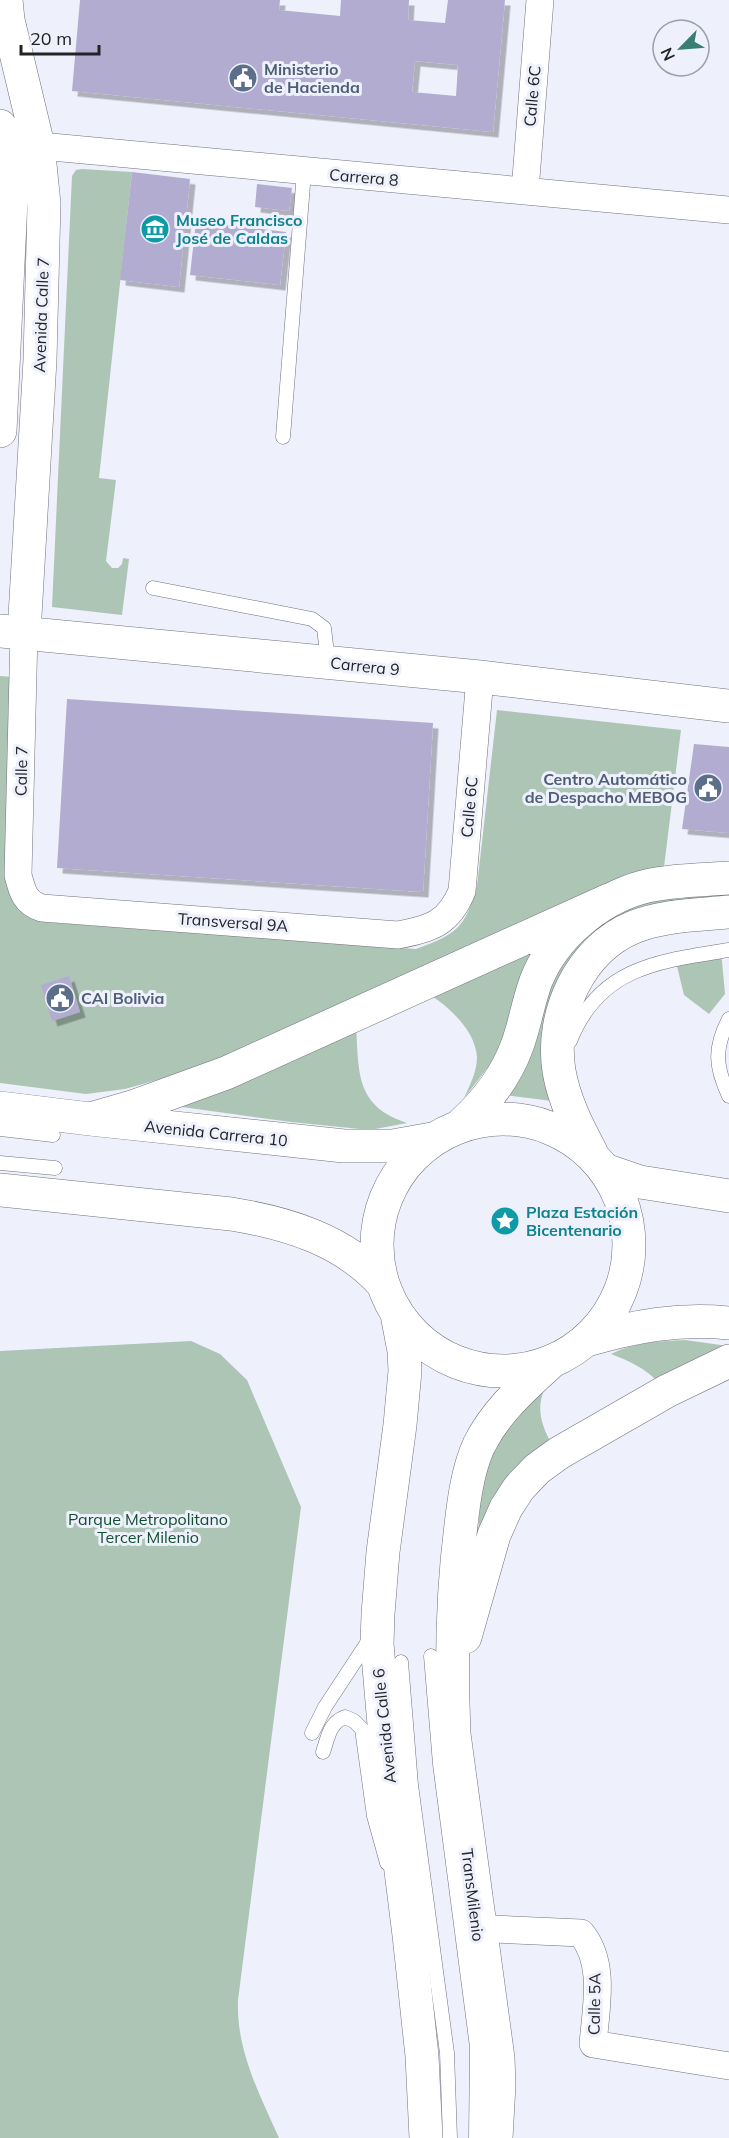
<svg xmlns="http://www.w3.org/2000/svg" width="729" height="2138" font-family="Mulish,sans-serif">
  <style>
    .green { fill: #adc5b4 }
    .building { fill: #b2acd1; fill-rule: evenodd; filter: url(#shadow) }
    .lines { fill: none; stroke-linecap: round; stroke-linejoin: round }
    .lane-casing { stroke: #70727c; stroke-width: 15 }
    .street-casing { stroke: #70727c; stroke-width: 28 }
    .secondary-casing { stroke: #70727c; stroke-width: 34 }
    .primary-casing { stroke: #70727c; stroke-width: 34 }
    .lane { stroke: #fff; stroke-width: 14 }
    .street { stroke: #fff; stroke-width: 27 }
    .secondary { stroke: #fff; stroke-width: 33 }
    .primary { stroke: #fff; stroke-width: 33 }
    .labels { text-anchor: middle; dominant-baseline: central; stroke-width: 6; stroke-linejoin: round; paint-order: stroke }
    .service-label { font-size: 16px; font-weight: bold; fill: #4e5e75; stroke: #eef0fc; text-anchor: start }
    .street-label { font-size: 16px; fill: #222327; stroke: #eef0fc }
    .culture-label { font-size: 16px; font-weight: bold; fill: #0d838f; stroke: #eef0fc; text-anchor: start }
    .park-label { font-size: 16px; fill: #104e2e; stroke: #eef0fc }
  </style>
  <defs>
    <filter id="shadow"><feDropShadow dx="5.5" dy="5.5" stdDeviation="0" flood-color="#0004"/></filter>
  </defs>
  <rect width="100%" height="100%" fill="#eef0fc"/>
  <path class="green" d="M82,169l50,3 -33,306 17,2 -10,81 6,7h6l4,-4 1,-6 6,1 -7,56 -70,-8 20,-431 4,-6z
    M0,676l13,1 17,239 14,6 372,27c41,-15 49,-21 61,-63l20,-176 184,20 -17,137 -468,202 -71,20 -39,5 -86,-11z
    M729,889v10l-141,43 -36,159 -48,-6 51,-128 52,-52 37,-14z
    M540,945l-41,108 -35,45c6,-13 13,-27 13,-41 -2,-27 -28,-50 -48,-63z
    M721,951l4,43 -16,20 -25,-19 -9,-37z
    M356,1026c3,46 -1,80 51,97l-37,7 -79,-8 -116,-16z
    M685,1340l43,6 -70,36c-13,-14 -29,-21 -47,-28 24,-12 48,-13 74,-14z
    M191,1341l29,13 27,26 54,127 -63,493c-2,50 21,93 41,138h-279v-787z
    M545,1388c-9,19 -4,35 5,53l-72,93c2,-28 3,-56 13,-82 8,-21 38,-49 54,-64z"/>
  <path class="building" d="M80,0h200l-1,10 61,6 1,-16h68l-1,20 37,3 3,-23h57l-12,132 -421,-41zM415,61l43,4 -2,31 -44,-4z
    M132,172l58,7 -11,108 -59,-7z
    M257,184l35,4 -3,23 -34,-4z
    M196,221l90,11 -6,53 -90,-10z
    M67,699l366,24 -10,169 -366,-24z
    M694,744l35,3v86l-47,-4z
    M69,976l11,36 -28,9 -11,-36z"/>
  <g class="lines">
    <g class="lane-casing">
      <path id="lane" d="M283,437l21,-265
        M153,588l159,31 12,9 4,34
        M729,1019c-15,29 -14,47 0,77
        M570,1041c29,-74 89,-80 159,-91
        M0,1129l53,6
        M0,1163l55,5
        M431,1656l9,108 37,283 -1,91
        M401,1662l10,123 36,268 3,85
        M312,1733l13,-26 46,-70
        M323,1752c5,-14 6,-29 22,-35l9,4 8,8 12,87 13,47"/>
    </g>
    <g class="street-casing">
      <path id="street" d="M19,144l710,66
        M525,191l15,-191
        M24,633l-6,242c4,16 7,28 24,33l356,27c33,-6 51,-12 64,-44l18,-214
        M494,1929l87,4c25,30 15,74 12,111l136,22"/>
    </g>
    <g class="secondary-casing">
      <path id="secondary" d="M6,0l2,20 30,125 6,59 -4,156 -16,273
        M0,126l9,34 2,41 -11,230
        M0,631l480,46 249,29"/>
    </g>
    <g class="primary-casing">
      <path id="primary" d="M0,1108l90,11 254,27h49l39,-7
        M377 1245a126 126 0 1 1 252 0a126 126 0 1 1-252 0Z
        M90,1119l45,-13 91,-33 383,-173
        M462,1124c23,-21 44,-48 55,-78 8,-21 11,-44 19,-65 17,-44 62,-82 107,-94 27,-7 58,-7 86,-9
        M591,1152c-14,-26 -27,-52 -32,-81 -9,-57 21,-122 75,-144 30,-12 64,-12 95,-15
        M605,1170l35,12 89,14
        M0,1190l231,24c56,9 113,26 152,70
        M397,1314l7,37 1,20 -5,54 -17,127 -5,62 -1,30 10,115 22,176 13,121 4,82
        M587,1340c48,-14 92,-22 142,-17
        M465,1637l29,-102 12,-27 13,-20 18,-19 22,-16 108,-62 62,-30
        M496,2138l3,-53 -1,-27 -44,-324c-3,-70 -2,-139 7,-209 3,-26 7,-56 18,-80 17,-34 44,-57 71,-82"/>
    </g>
    <use href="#lane" class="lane"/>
    <use href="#street" class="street"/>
    <use href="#secondary" class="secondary"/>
    <use href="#primary" class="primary"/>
  </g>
  <defs>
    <g id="civic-disc" transform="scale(1.5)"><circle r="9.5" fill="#5c6f8a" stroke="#eef0fc"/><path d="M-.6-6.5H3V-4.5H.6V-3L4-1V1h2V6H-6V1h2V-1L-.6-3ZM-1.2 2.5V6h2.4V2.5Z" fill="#fff"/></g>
    <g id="museum-disc" transform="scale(1.5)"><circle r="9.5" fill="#0f9aa8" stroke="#eef0fc"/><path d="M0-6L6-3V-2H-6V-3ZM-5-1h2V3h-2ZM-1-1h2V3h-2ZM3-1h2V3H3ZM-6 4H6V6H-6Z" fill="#fff"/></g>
    <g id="sight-disc" transform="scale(1.5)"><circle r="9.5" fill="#0f9aa8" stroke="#eef0fc"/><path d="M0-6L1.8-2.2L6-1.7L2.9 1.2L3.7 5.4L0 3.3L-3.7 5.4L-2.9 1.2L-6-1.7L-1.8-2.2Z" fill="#fff"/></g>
  </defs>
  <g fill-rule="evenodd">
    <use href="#civic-disc" x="243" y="78"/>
    <use href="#museum-disc" x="155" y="229"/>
    <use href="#civic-disc" x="708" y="788"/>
    <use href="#civic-disc" x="60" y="998"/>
    <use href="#sight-disc" x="505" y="1221"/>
  </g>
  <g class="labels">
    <g class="service-label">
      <text x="264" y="69">Ministerio<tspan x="264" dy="18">de Hacienda</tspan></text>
      <text x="687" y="779" text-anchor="end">Centro Automático<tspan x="687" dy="18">de Despacho MEBOG</tspan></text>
      <text x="81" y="998">CAI Bolivia</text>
    </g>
    <g class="street-label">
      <text transform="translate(532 96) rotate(-85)">Calle 6C</text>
      <text transform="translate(364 177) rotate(5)">Carrera 8</text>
      <text transform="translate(41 315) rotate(-88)">Avenida Calle 7</text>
      <text transform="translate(365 666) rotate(6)">Carrera 9</text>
      <text transform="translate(21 771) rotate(-89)">Calle 7</text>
      <text transform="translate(469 807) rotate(-85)">Calle 6C</text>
      <text transform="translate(233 922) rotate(4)">Transversal 9A</text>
      <text transform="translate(216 1133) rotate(6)">Avenida Carrera 10</text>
      <text transform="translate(384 1726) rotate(-96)">Avenida Calle 6</text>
      <text transform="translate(473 1895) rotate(83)">TransMilenio</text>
      <text transform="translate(594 2004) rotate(-89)">Calle 5A</text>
    </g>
    <g class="culture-label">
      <text x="176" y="220">Museo Francisco<tspan x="176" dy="18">José de Caldas</tspan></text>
      <text x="526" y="1212">Plaza Estación<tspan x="526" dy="18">Bicentenario</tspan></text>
    </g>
    <g class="park-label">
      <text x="148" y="1519">Parque Metropolitano<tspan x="148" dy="18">Tercer Milenio</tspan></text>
    </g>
  </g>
  <g transform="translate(681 48) rotate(245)"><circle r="28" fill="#eef0fc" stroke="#9c9ea7" stroke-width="1.5"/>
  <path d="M0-4.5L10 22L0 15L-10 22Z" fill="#387e75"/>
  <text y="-9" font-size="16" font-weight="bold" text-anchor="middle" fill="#222327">N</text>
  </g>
  <path d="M21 45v9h78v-9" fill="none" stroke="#222327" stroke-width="3"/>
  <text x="30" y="45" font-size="18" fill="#222327" stroke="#eef0fc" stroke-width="4.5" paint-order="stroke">20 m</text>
</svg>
